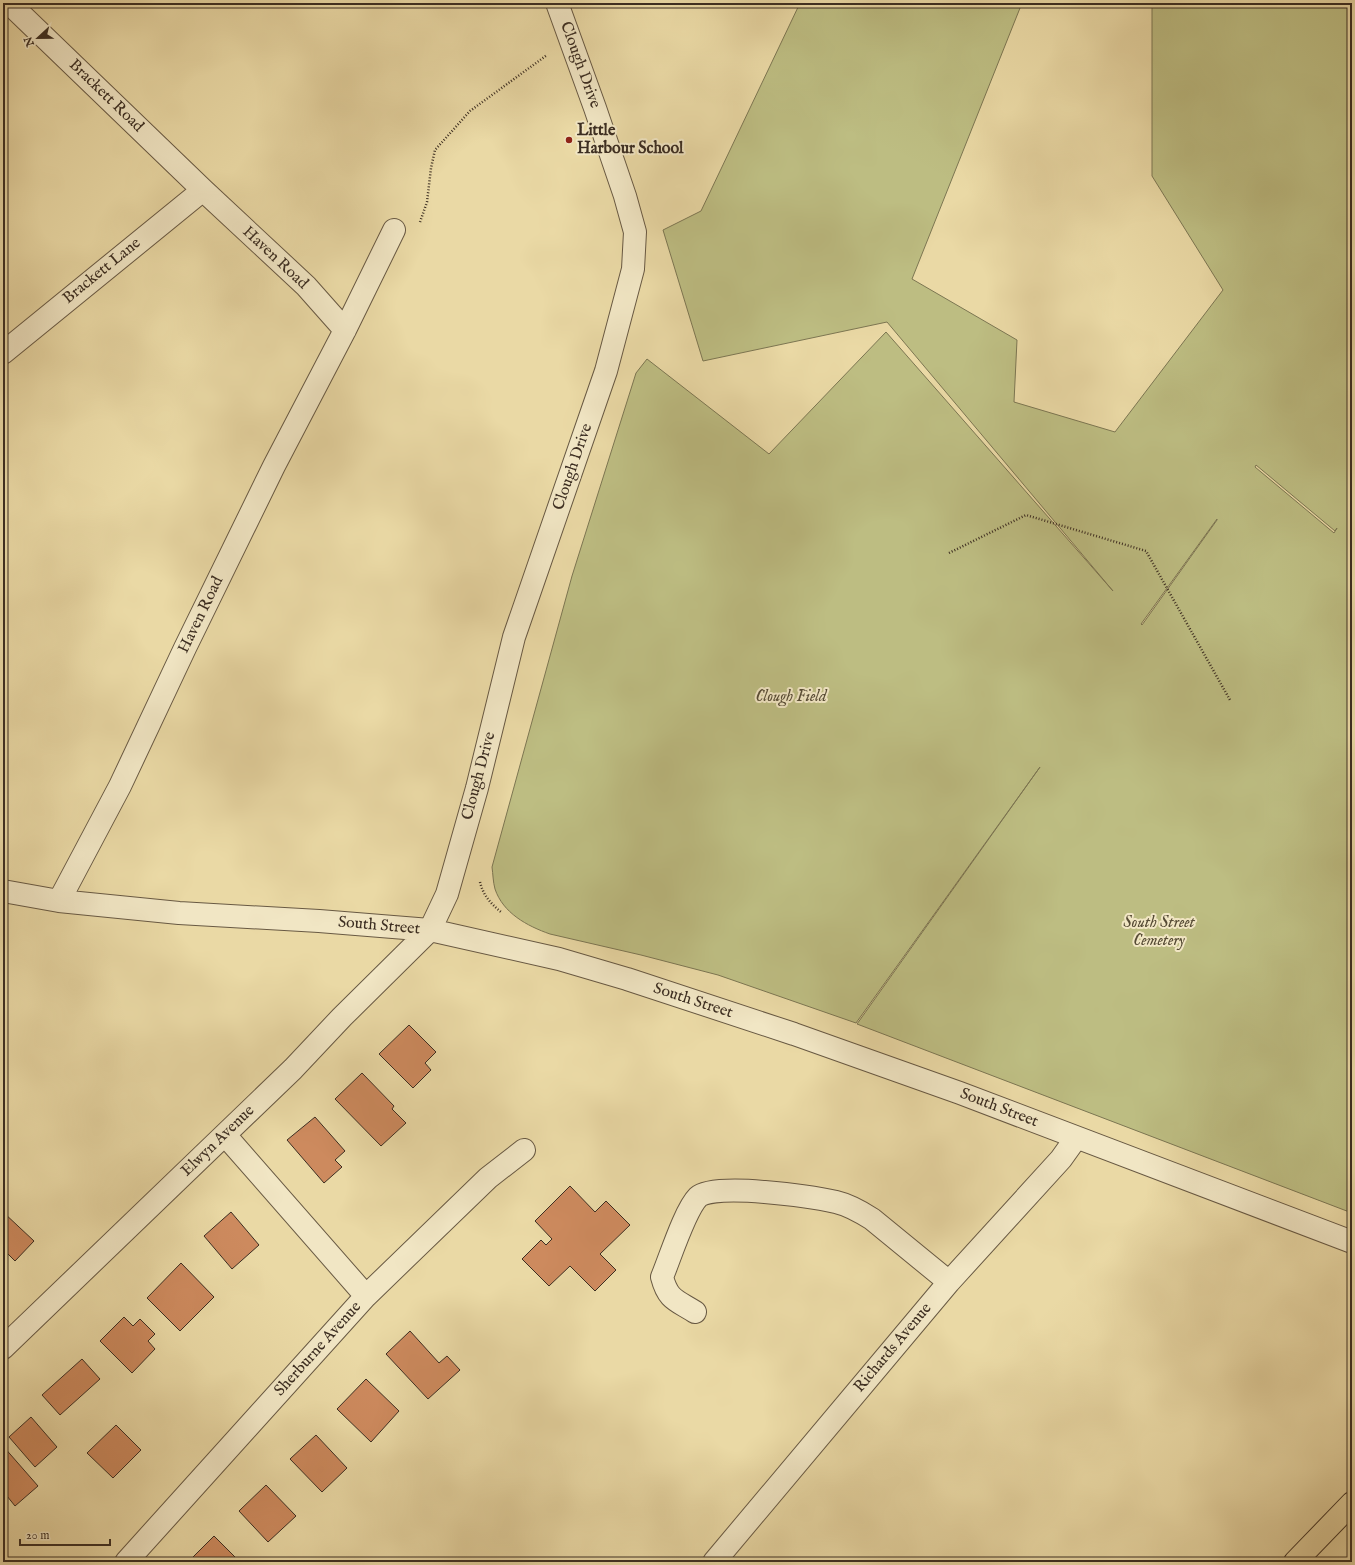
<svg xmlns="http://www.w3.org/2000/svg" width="1355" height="1565" font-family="'IM FELL English',serif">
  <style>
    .green { fill: #bdbd82; stroke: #7c7652; fill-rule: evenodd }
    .building { fill: #cd8a5e; stroke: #3c2e22 }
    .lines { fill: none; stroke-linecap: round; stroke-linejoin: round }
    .minor-casing { stroke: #685943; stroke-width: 24 }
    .major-casing { stroke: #3c2e22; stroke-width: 24 }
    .path { stroke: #3c2e22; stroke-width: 2.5; stroke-dasharray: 1 2; stroke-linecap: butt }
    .minor { stroke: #f1e6c4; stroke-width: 22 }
    .major { stroke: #ead9a5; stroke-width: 22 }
    .poi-dot { fill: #8f2418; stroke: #f1e6c4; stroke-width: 1.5 }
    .labels { text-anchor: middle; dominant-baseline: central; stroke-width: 4; stroke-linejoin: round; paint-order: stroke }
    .street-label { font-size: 16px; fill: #3c2e22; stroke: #f1e6c4 }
    .poi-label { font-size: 16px; font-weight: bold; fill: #3c2e22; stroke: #f1e6c4; text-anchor: start }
    .park-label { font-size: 16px; font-style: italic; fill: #564b35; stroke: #f1e6c4 }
  </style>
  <rect width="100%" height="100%" fill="#ead9a5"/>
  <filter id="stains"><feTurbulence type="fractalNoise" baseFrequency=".005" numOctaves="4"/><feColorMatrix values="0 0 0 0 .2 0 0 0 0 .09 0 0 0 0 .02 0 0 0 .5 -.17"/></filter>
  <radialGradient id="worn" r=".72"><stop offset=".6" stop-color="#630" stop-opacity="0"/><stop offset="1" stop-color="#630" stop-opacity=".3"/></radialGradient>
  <path class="green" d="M800,3h222l-110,276 105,61 -3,62 101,30 108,-142 -71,-114v-173h200v1210l-495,-189 183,-257 -184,256 -138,-48 -77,-20 -91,-21c-23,-8 -47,-21 -55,-45 -2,-7 -2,-15 -3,-22l80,-291 64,-203 11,-14 122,95 117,-122 227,259 -226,-269 -184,39 -40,-131 38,-19zM1256,465l79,66 2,-3 -3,5 -79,-66zM1217,519v1l-75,105 -1,-1z"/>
  <path class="building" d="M409,1025l27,27 -11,11 6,7 -18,18 -34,-34z
    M362,1073l32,33 -2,3 14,14 -25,23 -46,-47z
    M315,1117l30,34 -10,9 7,7 -18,16 -37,-43z
    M570,1186l25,26 11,-11 24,24 -30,29 16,16 -21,21 -25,-25 -21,20 -27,-27 19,-19 5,5 6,-6 -17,-18z
    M3,1212l31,29 -19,20 -7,-7 -5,6z
    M231,1212l28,33 -27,24 -28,-33z
    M181,1263l33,34 -34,34 -33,-33z
    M124,1317l9,9 7,-7 15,15 -7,7 7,8 -23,24 -32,-32z
    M410,1331l29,32 8,-7 13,14 -32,29 -42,-45z
    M82,1359l18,20 -40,36 -18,-20z
    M366,1379l33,32 -28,31 -34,-33z
    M31,1417l26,30 -22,20 -26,-30z
    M116,1425l25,25 -28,28 -26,-25z
    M316,1435l31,33 -25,24 -32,-33z
    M3,1446l35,40 -23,20 -12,-15z
    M266,1485l30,31 -28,26 -29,-31z
    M214,1536l26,26h-52z"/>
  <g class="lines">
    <g class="minor-casing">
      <path id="minor" d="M9,3l194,187 103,96 39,44
        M3,353l200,-163
        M3,891l56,10 120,12 140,8 111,9 129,29 68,20 167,55 166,59 392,149
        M59,901l61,-115 65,-138 89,-182 71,-136 49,-100
        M366,1296l122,-118 36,-28
        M695,1312c-19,-12 -27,-12 -33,-35 8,-19 23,-67 36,-80 16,-15 116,0 138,5 13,3 25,10 36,17l77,63
        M3,1348l290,-279 49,-52 88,-87 17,-36 30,-106 37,-151 92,-266 27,-102 2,-37 -10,-36 -30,-88 -38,-105
        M126,1562l240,-266 -141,-161
        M714,1562l235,-280 112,-123 15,-21"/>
    </g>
    <g class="major-casing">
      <path id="major" d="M1295,1562l57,-59"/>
    </g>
    <path class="path" d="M420,222l7,-20 4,-34 4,-18 35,-39 77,-56
      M949,553l77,-38 120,36 84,149
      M480,882c3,13 11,22 21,30"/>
    <use href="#minor" class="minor"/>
    <use href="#major" class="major"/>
  </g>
  <circle class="poi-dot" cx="569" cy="140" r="4"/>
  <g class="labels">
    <g class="street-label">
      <text transform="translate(580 65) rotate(70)">Clough Drive</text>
      <text transform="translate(106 96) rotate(44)">Brackett Road</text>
      <text transform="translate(275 258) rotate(43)">Haven Road</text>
      <text transform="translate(102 271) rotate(-39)">Brackett Lane</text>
      <text transform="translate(573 467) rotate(-71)">Clough Drive</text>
      <text transform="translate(201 615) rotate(-64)">Haven Road</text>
      <text transform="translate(479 776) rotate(-75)">Clough Drive</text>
      <text transform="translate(379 926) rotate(5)">South Street</text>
      <text transform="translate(693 1001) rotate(18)">South Street</text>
      <text transform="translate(999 1108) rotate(21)">South Street</text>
      <text transform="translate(218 1141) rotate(-44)">Elwyn Avenue</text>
      <text transform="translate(893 1348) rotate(-50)">Richards Avenue</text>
      <text transform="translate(318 1349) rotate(-48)">Sherburne Avenue</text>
    </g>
    <g class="poi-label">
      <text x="577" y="131">Little<tspan x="577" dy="18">Harbour School</tspan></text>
    </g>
    <g class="park-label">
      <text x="791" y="697">Clough Field</text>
      <text x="1159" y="923">South Street<tspan x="1159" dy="18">Cemetery</tspan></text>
    </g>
  </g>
  <rect width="1355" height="1565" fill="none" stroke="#ead9a5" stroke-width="16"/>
  <rect x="4" y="4" width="1347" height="1557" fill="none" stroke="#3c2e22" stroke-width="2"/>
  <rect x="8" y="8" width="1339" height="1549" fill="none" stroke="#3c2e22"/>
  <g transform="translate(38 38) rotate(248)" stroke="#f1e6c4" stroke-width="3" paint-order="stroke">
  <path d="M0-3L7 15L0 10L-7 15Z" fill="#3c2e22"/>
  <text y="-6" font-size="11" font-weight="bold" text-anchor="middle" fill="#3c2e22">N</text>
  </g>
  <path d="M20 1539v6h90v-6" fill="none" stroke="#3c2e22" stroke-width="2"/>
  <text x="26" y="1539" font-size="12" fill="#3c2e22" stroke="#f1e6c4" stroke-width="3" paint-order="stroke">20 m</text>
  <rect width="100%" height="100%" filter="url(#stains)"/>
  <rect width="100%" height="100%" fill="url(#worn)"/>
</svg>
